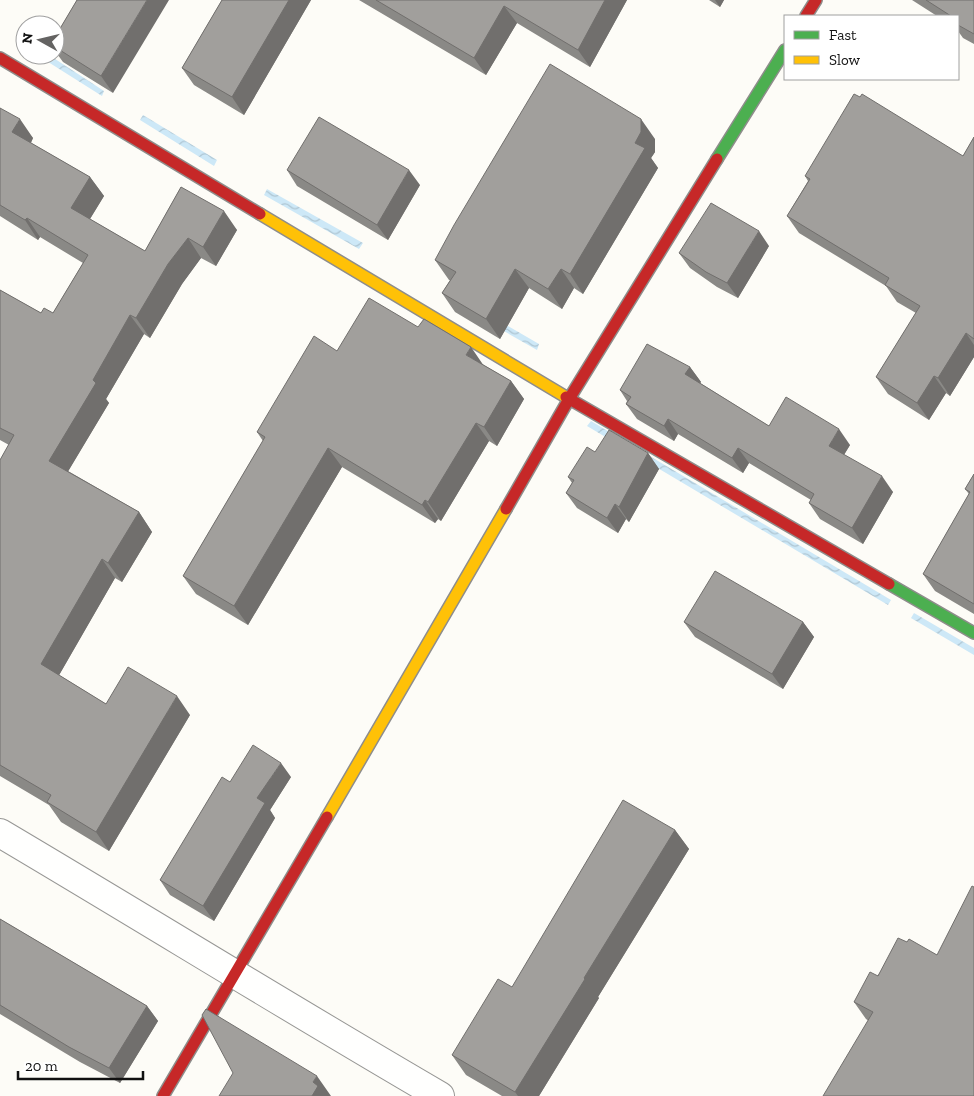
<svg xmlns="http://www.w3.org/2000/svg" width="974" height="1096" font-family="'Zilla Slab',serif">
  <style>
    .water { fill: url(#water-waves) }
    .lines { fill: none; stroke-linecap: round; stroke-linejoin: round }
    .street-casing { stroke: #979795; stroke-width: 30 }
    .fast-casing { stroke: #8e8d8b; stroke-width: 14 }
    .slow-casing { stroke: #8e8d8b; stroke-width: 14 }
    .jam-casing { stroke: #8e8d8b; stroke-width: 14 }
    .street { stroke: #fffffe; stroke-width: 28 }
    .fast { stroke: #4caf50; stroke-width: 11 }
    .slow { stroke: #ffc107; stroke-width: 11 }
    .jam { stroke: #c62828; stroke-width: 11 }
    .wall { fill: #8a8986 }
    .shaded-wall { fill: #716f6d }
    .building { fill: #a19f9c; stroke: #716f6d }
  </style>
  <defs>
    <pattern id="water-waves" width="16" height="10" patternUnits="userSpaceOnUse" patternTransform="scale(1.25)"><rect width="16" height="10" fill="#cde8f7"/><path d="M0 5q4-4 8 0t8 0" fill="none" stroke="#afc6d3"/></pattern>
  </defs>
  <rect width="100%" height="100%" fill="#fdfcf7"/>
  <path class="water" d="M49,55l55,36 -2,5 -57,-36z
    M143,115l74,45 -3,6 -74,-46z
    M267,189l96,54 -4,6 -95,-54z
    M449,292l90,52 -2,6 -91,-52z
    M591,421l300,179 -3,5 -301,-179z
    M914,613l60,35v7l-63,-37z"/>
  <g class="lines">
    <g class="street-casing">
      <path id="street" d="M0,833c147,87 292,177 440,263"/>
    </g>
    <g class="fast-casing">
      <path id="fast" d="M717,159l68,-109
        M889,584l85,49"/>
    </g>
    <g class="slow-casing">
      <path id="slow" d="M260,214l306,183
        M327,817l179,-308"/>
    </g>
    <g class="jam-casing">
      <path id="jam" d="M806,16l10,-16
        M0,58l260,156
        M566,397l323,187
        M506,509l63,-110 148,-240
        M163,1096l164,-279"/>
    </g>
    <use href="#street" class="street"/>
    <use href="#fast" class="fast"/>
    <use href="#slow" class="slow"/>
    <use href="#jam" class="jam"/>
  </g>
  <path class="wall" d="M77,0l36,93 -50,-31 -8,-11v-14z
    M222,0h89l-67,115 -50,-30 -12,-17z
    M359,0h268l-37,67 -73,-44 -31,52z
    M709,0h15l-4,7z
    M912,0h62v44l-11,-6 -5,-7v-15h-21z
    M0,108l33,30 -2,5 59,34 14,19 -14,23 55,32 36,-64 56,43 -21,36 -15,-8 -19,26 -32,54 -6,-4 -38,65 3,4 -41,68 71,41 13,20 -30,50 -7,-4 -56,97 47,29 84,11 -81,136 -48,-29 -12,-17 -49,-29v-316l9,-15 -9,-5v-150l41,23h12l30,-50 -43,-26 -2,3 -38,-24z
    M974,137v220l-24,39 -4,-3 -17,27 -41,-26 -12,-17 40,-64 -19,-11 -11,-16 -87,-53 -12,-17 21,-35 -3,-5 158,-20z
    M655,139v13l-4,6 7,10 -75,126 -9,-6 -12,21 -33,-21 -29,51 -45,-27 -13,-19 8,-13h-1l-14,-20z
    M287,170l133,15 -32,55 -91,-54z
    M769,246l-31,52 -21,-11 -27,-19 -11,-15z
    M337,351l145,13 29,17 13,18 -27,47 -8,-5 -48,80 -3,-2 -3,4 -93,-56 -94,158 -52,-31 -13,-18 80,-135 -6,-9z
    M690,367l11,15 -1,1 69,43 81,19 -6,10 49,37 -30,52 -43,-25 -11,-16 2,-3 -62,-37 -6,10 -65,-39 -4,7 -37,-22 -11,-15 1,-3 -7,-11z
    M595,452l53,1 11,16 -30,53 -3,-3 -8,14 -41,-25 -11,-15 6,-10 -4,-6z
    M974,474v140l-39,-23 -12,-17 46,-80 -4,-5z
    M684,622h119l11,15 -31,52 -88,-52z
    M291,777l-21,33 5,8 -61,103 -44,-26 -10,-15 70,-98z
    M675,830l14,19 -91,148 1,1 -60,98h-37l-36,-21 -14,-20 60,-68z
    M0,919l147,87 11,15 -38,62 -40,-21 -80,-48z
    M907,942l30,13 37,141 -108,-77 -12,-17z"/>
  <path class="shaded-wall" d="M147,0h22l-56,93 -12,-17z
    M289,0h22l-67,115 -12,-18z
    M605,0h22l-37,67 -12,-17z
    M715,0h9l-4,7z
    M504,6l13,17 -31,52 -12,-17z
    M20,119l13,19 -7,14 -14,-20z
    M641,119l14,20v13l-4,6 7,10 -75,126 -13,-20 65,-131z
    M409,170l11,15 -32,55 -11,-15z
    M90,177l14,19 -19,31 -14,-19z
    M224,211l13,19 -21,36 -13,-19z
    M27,218l13,19 -2,3 -13,-20z
    M759,231l10,15 -31,52 -11,-15z
    M188,238l13,20 -19,26 -32,54 -14,-20 32,-54z
    M515,269l14,19 -29,51 -14,-20z
    M561,269l13,19 -12,21 -14,-20z
    M130,315l14,19 -38,65 3,4 -46,77 -14,-19 44,-81z
    M966,333l8,12v12l-24,39 -12,-18z
    M471,347l13,19 -18,-11z
    M690,367l11,15 -5,7 -11,-15z
    M934,376l12,17 -17,27 -12,-17z
    M511,381l13,18 -27,47 -13,-19z
    M668,419l10,15 -4,7 -10,-15z
    M476,423l13,18 -48,80 -13,-19z
    M839,429l11,16 -10,16 -11,-15z
    M328,448l14,19 -94,158 -14,-19z
    M738,448l11,15 -6,10 -11,-15z
    M648,453l11,16 -30,53 -10,-15z
    M882,476l11,16 -30,52 -11,-16z
    M425,500l13,19 -3,4 -13,-18z
    M615,504l11,15 -8,14 -11,-15z
    M139,512l13,20 -30,50 -14,-19z
    M102,559l13,19 -61,106 -13,-20z
    M803,622l11,15 -31,52 -11,-15z
    M177,696l13,19 -81,136 -13,-19z
    M281,763l10,14 -21,33 5,8 -61,103 -11,-15 54,-108z
    M675,830l14,19 -91,148 1,1 -60,98h-21l-3,-4 69,-114z
    M147,1006l11,15 -38,62 -11,-15z
    M317,1076l14,20h-19l1,-14z"/>
  <path class="building" d="M77,0h70l-46,76 -46,-29v-10z
    M222,0h67l-57,97 -50,-29z
    M376,0h229l-27,50 -74,-44 -30,52z
    M926,0h48v34l-16,-9v-9h-7z
    M550,64l91,55v13l-6,11 10,5 -75,126 -9,-5 -13,20 -33,-20 -29,50 -44,-26 14,-21 -21,-12 19,-35z
    M854,94l6,3 2,-3 101,62 11,-19v202l-8,-6 -28,45 -4,-2 -17,27 -41,-26 44,-71 -35,-21 4,-7 -102,-62 23,-37 -5,-3z
    M0,108l20,11 -8,13 78,45 -19,31 74,43 36,-64 43,24 -21,36 -15,-9 -20,26 -32,54 -6,-3 -37,65 3,3 -47,78 90,51 -31,51 -6,-4 -61,105 65,40 22,-37 49,29 -81,136 -49,-30 4,-7 -51,-30v-305l14,-25 -14,-7v-138l41,23 3,-5 9,5 35,-58 -61,-37 -2,2 -25,-15z
    M319,117l90,53 -32,55 -90,-55z
    M711,203l48,28 -32,52 -21,-11 -27,-19z
    M369,298l49,29 6,-8 47,28 -5,8 45,26 -27,46 -8,-4 -48,79 -3,-2 -3,5 -94,-57 -94,158 -51,-30 82,-139 -8,-5 57,-96 23,15z
    M647,344l43,23 -5,7 84,52 17,-29 53,32 -10,17 53,30 -30,52 -43,-25 5,-9 -76,-46 -6,10 -64,-39 -4,7 -38,-22 5,-7 -11,-7z
    M609,430l39,23 -29,54 -4,-3 -8,14 -41,-25 8,-13 -6,-3 19,-30 8,5z
    M974,474v130l-51,-30 47,-82 -5,-3z
    M715,571l88,51 -31,52 -88,-52z
    M253,745l28,18 -24,35 8,5 -62,103 -43,-26 62,-103 8,5z
    M623,800l52,30 -91,148 1,1 -70,113 -63,-37 46,-76 14,8z
    M972,886l2,1v209h-151l50,-84 -19,-10 16,-30 8,4 20,-38 9,4 2,-3 28,16z
    M0,919l147,87 -38,62 -40,-21 -69,-42z
    M206,1009l111,67 -4,6 5,4 -6,10h-93l14,-23 -31,-58z"/>
  <rect x="784" y="15" width="175" height="65" fill="#ffffff" stroke="#a0a0a0"/>
  <rect x="794" y="31" width="25" height="8" fill="#4caf50" stroke="#a0a0a0"/>
  <text x="829" y="40" font-size="15" fill="#111111">Fast</text>
  <rect x="794" y="56" width="25" height="8" fill="#ffc107" stroke="#a0a0a0"/>
  <text x="829" y="65" font-size="15" fill="#111111">Slow</text>
  <g transform="translate(40 40) rotate(278)"><circle r="24" fill="#ffffff" stroke="#a0a0a0"/>
  <path d="M0-4L9 19L0 12L-9 19Z" fill="#646362"/>
  <text y="-8" font-size="14" font-weight="bold" text-anchor="middle" fill="#111111">N</text>
  </g>
  <path d="M18 1071v8h125v-8" fill="none" stroke="#111111" stroke-width="2.5"/>
  <text x="25" y="1071" font-size="15" fill="#111111" stroke="#ffffff" stroke-width="4" paint-order="stroke">20 m</text>
</svg>
